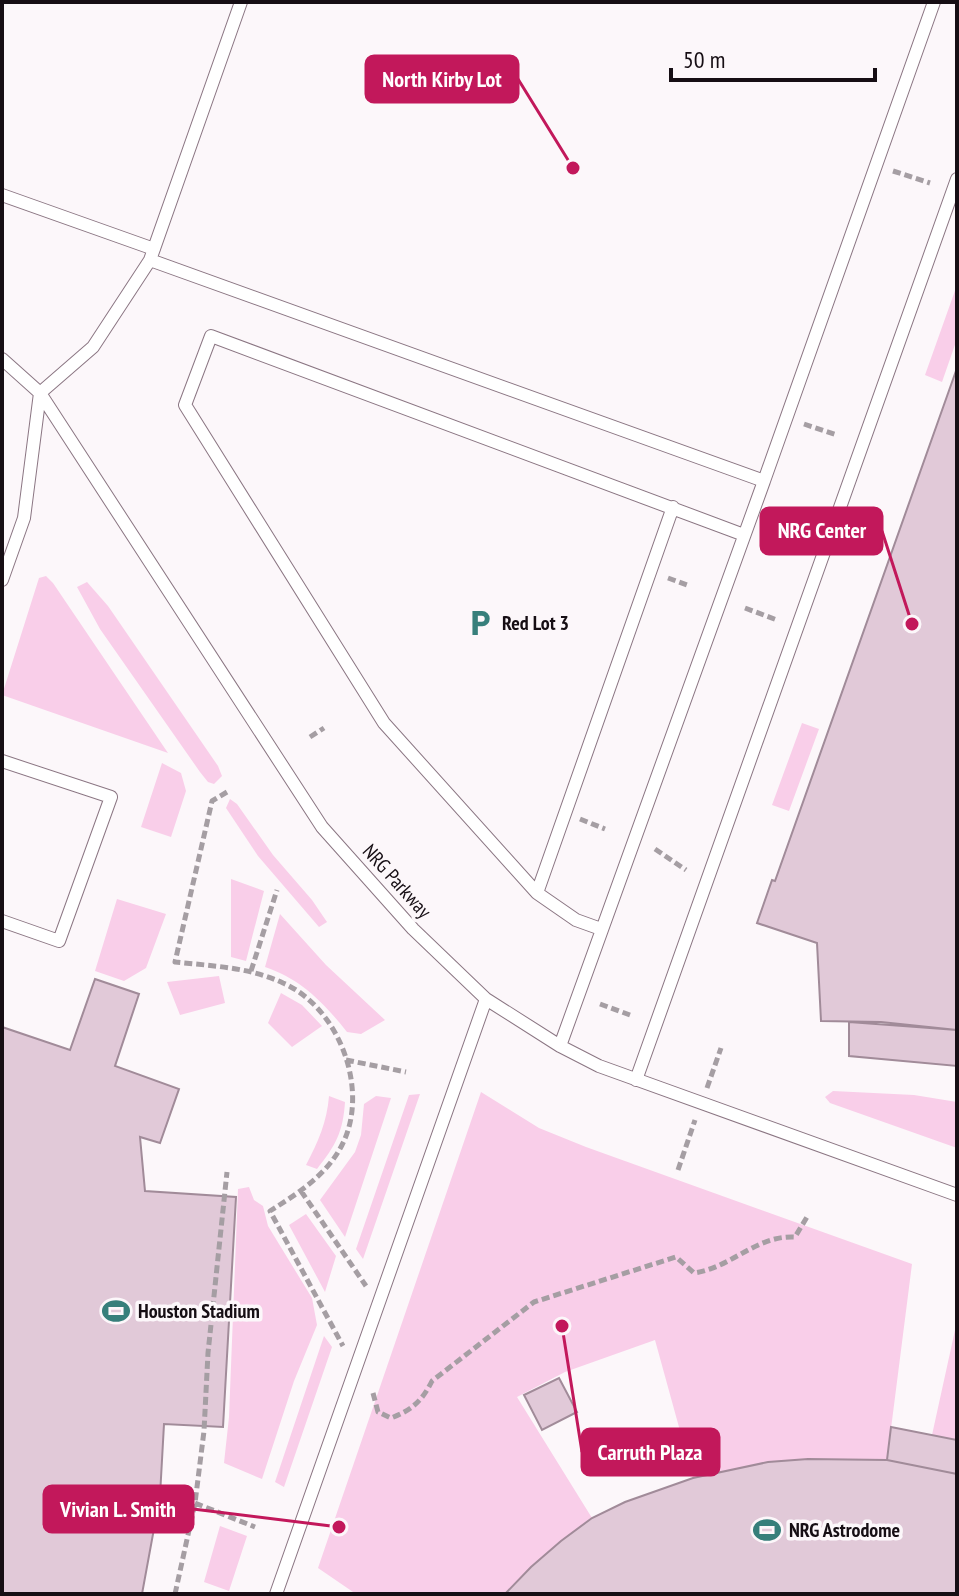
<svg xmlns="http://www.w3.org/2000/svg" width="959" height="1596" font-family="'PT Sans Narrow',sans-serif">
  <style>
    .green { fill: #f9cee9 }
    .building { fill: #e1c9d8; stroke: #a18b99; stroke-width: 2 }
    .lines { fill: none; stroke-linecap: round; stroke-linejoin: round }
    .lane-casing { stroke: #8b7683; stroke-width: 14 }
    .path { stroke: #a59ea3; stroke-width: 5; stroke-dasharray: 8 4; stroke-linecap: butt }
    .lane { stroke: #fff; stroke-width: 12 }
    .labels { text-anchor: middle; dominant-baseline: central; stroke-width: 7; stroke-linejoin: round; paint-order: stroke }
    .poi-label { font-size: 20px; font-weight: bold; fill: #160e14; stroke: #fcf7fa; text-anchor: start }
    .street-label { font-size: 20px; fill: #160e14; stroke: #fcf7fa }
    .leader { fill: none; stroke: #c2185b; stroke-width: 3 }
    .callout-dot { fill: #c2185b; stroke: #fcf7fa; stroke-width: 3 }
    .callout { fill: #c2185b; stroke: #c2185b; stroke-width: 3 }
    .callout-label { font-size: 22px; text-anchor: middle; font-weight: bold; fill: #fff }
  </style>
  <rect width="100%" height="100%" fill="#fcf7fa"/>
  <path class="green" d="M957,285v54l-15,43 -17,-7z
    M46,576l7,7 115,170 -166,-58 37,-117z
    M87,582l21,24 110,160 4,10 -8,8 -6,-2 -8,-10 -100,-143 -23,-42z
    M802,723l17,6 -30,82 -17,-6z
    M162,763l19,10 5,18 -15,46 -30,-10z
    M230,799l7,5 36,51 39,45 15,22 -8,5 -61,-71 -32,-48z
    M231,879l33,12 -18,70 -15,-4z
    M117,899l49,15 -20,54 -22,13 -29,-10z
    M280,914l46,51 59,55 -24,14 -14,-2c-23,-29 -46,-53 -82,-65z
    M219,976l6,27 -45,12 -13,-33z
    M281,993l21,12 20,21 -30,21 -24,-24z
    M833,1091l81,4 43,7v46l-127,-45 -5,-6z
    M481,1092l58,36 47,19 326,117 -25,196 -79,-1 -40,3 -75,16 -38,-138 -90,32 -48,25 75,121 -61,49 -26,27h-149l-38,-26z
    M420,1094l-57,165 -7,-10 53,-154z
    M329,1096l16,6c-2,30 -9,43 -28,67l-11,-4c12,-23 21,-43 23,-69z
    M376,1096l15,2 -46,139 -25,-37 35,-48 6,-17 3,-31z
    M249,1187l5,13 9,6 5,20 44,72 5,27 -23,56 -32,98 -38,-16 5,-46 9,-228z
    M306,1214l30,42 -11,36 -36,-67z
    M957,1321v119l-25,-5z
    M324,1336l8,11 -48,140 -9,-5z
    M220,1526l27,10 -18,55 -25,-9z"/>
  <path class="building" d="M957,368v662l-76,-8 -60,-1 -4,-78 -60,-20 15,-43 3,1z
    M95,979l44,15 -24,72 64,23 -19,54 -20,-6 5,54 91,6 -13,230 -59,-3 -4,72 -18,98h-140v-567l68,23z
    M849,1022l108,8v36l-108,-10z
    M559,1378l18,34 -35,18 -18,-35z
    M891,1427l66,13v34l-70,-14z
    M808,1459l79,1 70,14v120h-452l26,-27 30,-26 31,-23 33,-16 68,-24 75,-16z"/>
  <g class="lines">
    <g class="lane-casing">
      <path id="lane" d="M2,195l152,54
        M150,260l614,221 -204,565
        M2,359l38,34 282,434 91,102 73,70 74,47 39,20 358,129
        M764,481l170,-479
        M2,580l22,-62 16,-125 53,-46 57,-87 91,-258
        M2,761l109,36 -52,144 -57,-20
        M537,893l136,-386
        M601,929l-25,-9 -39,-27 -153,-170 -199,-318 26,-69 533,199
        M636,1080l321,-901
        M276,1594l210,-595"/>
    </g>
    <path class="path" d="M893,171l37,12
      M804,424l33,11
      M668,578l22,8
      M745,608l32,12
      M310,737l14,-9
      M227,792l-15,9 -37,161c37,4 74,5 108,21 57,25 87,108 59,162 -15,30 -45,49 -72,66l73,135
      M580,819l25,10
      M655,849l31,21
      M251,971l26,-81
      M600,1004l30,11
      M346,1060l60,12
      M707,1088l14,-40
      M678,1170l17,-50
      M301,1191l65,95
      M373,1393l5,19 13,6c21,-8 31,-17 41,-37l102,-79 142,-45 18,16c37,-5 62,-38 101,-36l12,-20
      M195,1503l60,24
      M175,1594l20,-91 9,-72 4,-78 19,-181"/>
    <use href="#lane" class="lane"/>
  </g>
  <defs>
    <g id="parking-bare" transform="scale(2.16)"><path d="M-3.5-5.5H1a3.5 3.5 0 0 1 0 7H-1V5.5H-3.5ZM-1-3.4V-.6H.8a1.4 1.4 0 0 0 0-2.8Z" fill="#377f7b" stroke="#fcf7fa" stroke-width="2.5" paint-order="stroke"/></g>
    <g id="stadium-bare" transform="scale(2.16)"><path d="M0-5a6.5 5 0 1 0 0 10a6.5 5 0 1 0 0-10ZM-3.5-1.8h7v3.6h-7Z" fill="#377f7b" stroke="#fcf7fa" stroke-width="2.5" paint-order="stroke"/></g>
  </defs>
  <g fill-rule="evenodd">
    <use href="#parking-bare" x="480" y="623"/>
    <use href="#stadium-bare" x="116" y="1311"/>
    <use href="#stadium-bare" x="767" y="1530"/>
  </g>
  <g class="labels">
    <g class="poi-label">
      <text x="502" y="623">Red Lot 3</text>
      <text x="138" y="1311">Houston Stadium</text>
      <text x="789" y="1530">NRG Astrodome</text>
    </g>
    <g class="street-label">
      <text transform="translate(397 881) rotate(48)">NRG Parkway</text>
    </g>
  </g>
  <path class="leader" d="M573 168L518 79M912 624L882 531M562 1326L582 1452M339 1527L193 1509"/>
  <g class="callout-dot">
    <circle cx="573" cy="168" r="8"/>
    <circle cx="912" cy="624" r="8"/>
    <circle cx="562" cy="1326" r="8"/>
    <circle cx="339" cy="1527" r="8"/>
  </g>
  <g class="callout">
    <rect x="366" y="56" width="152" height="46" rx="8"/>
    <rect x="761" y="508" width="121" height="46" rx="8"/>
    <rect x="582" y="1429" width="137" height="46" rx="8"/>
    <rect x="44" y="1486" width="149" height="46" rx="8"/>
  </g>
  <g class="callout-label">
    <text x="442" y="87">North Kirby Lot</text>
    <text x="822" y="538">NRG Center</text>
    <text x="650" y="1460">Carruth Plaza</text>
    <text x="118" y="1517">Vivian L. Smith</text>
  </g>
  <rect width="959" height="1596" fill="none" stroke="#160e14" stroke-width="8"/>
  <path d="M671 68v12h204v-12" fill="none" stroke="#160e14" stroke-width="4"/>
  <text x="683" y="68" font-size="24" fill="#160e14" stroke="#fcf7fa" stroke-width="6" paint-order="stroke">50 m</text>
</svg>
